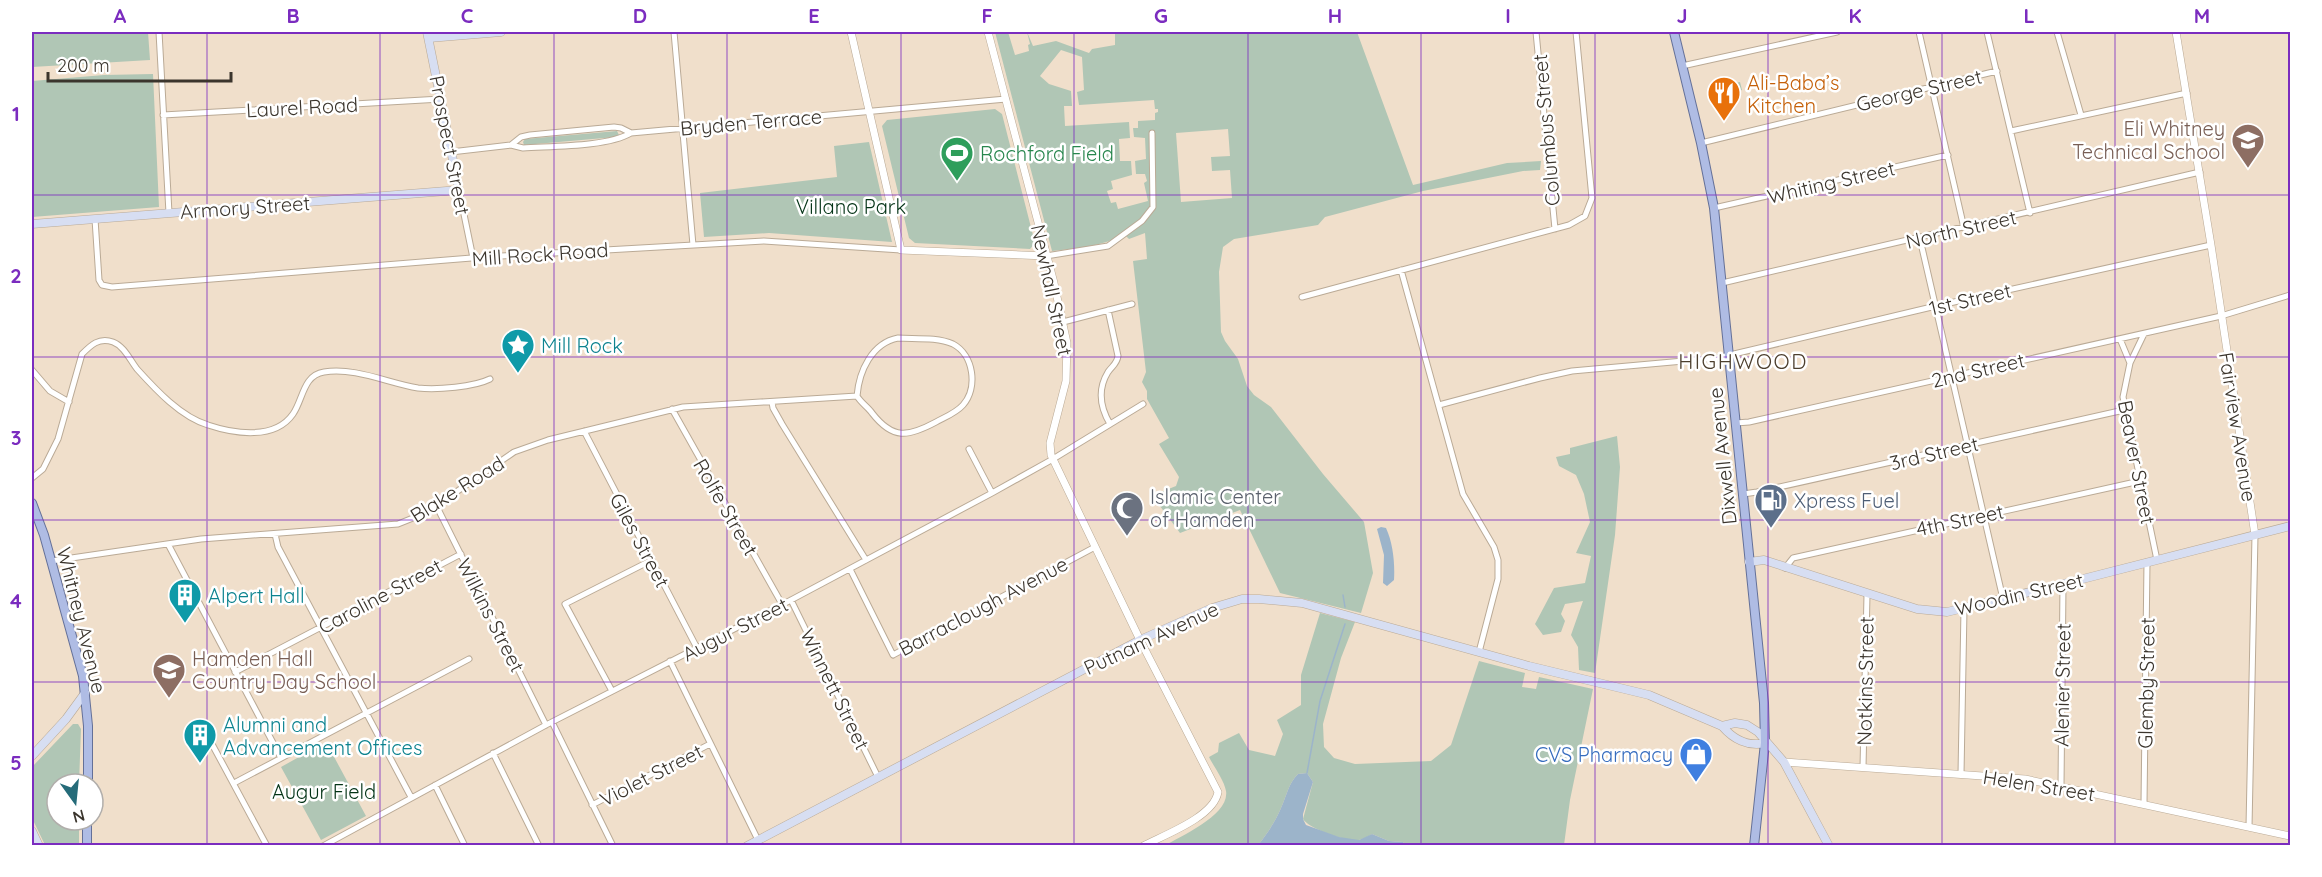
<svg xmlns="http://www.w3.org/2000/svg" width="2322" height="877" font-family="Quicksand,sans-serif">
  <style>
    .green { fill: #b0c6b5; fill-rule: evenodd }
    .water { fill: #9cb4ca }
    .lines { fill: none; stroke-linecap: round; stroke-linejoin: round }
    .stream { stroke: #9cb4ca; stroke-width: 1.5 }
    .minor-casing { stroke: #baaa96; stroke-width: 7 }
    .tertiary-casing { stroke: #baaa96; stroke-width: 8 }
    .secondary-casing { stroke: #baaa96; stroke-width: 9 }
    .primary-casing { stroke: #647098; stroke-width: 10 }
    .minor { stroke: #fff; stroke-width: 5 }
    .tertiary { stroke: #fff; stroke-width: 7 }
    .secondary { stroke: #d7def2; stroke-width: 8 }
    .primary { stroke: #afbce4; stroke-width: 8 }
    .grid { fill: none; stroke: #7b2cbf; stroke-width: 1.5; stroke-opacity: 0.55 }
    .labels { text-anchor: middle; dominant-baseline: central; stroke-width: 5; stroke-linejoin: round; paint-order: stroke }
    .food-label { font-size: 20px; fill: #c56008; stroke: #fff; text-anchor: start }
    .street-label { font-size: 20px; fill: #3b352d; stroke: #fff }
    .education-label { font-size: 20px; fill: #785e54; stroke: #fff; text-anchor: end }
    .leisure-label { font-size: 20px; fill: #27864d; stroke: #fff; text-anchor: start }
    .park-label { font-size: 20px; fill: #033316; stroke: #fff }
    .culture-label { font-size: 20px; fill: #0d838f; stroke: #fff; text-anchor: start }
    .worship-label { font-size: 20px; fill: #5b616d; stroke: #fff; text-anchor: start }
    .service-label { font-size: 20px; fill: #4e5e75; stroke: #fff; text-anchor: start }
    .shop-label { font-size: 20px; fill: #366cbe; stroke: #fff; text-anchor: end }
    .neighbourhood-label { font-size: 21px; letter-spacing: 1.5px; fill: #4d3f2e; stroke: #fff }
    .neatline { fill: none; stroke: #7b2cbf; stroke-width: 2 }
    .grid-label { font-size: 20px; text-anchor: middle; font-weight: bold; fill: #7b2cbf }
  </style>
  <rect width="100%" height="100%" fill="#f0dfcb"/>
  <path class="green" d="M32,32h116l2,28 -118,7z
    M995,32h13l7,23 14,-4 -1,-6 2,-1 -3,-12 6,14 23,-5 33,12 3,-4 23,-4v-13h242l56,153 94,-22 34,-2 -1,9 -17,1 -100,20 -98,26 -7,8 -84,14 -11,8 -4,25 2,60 4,9 13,18 9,27 7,9 17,12 52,67 41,48 9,51 -12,40 -81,-20 -40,-83 -60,23 -23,-31 4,-10 15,-6 3,-9 -20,-33 10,-6 -22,-39v-8l-5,-9 4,-10 -13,-111 14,-2 -2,-26 -16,6 -5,-5c-22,13 -47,14 -72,17zM1061,50l21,7 2,33 -7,2 2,13 75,-5 1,9h3v3l-3,1v7l-17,1v7h-5l1,9 11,1 1,21 -11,2 1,13h9l2,7 -3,2 4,18 -30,8 -2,-7 -5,1 -4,-12 6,-2 -2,-8 21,-6 -1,-14h-11l-1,-22 11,-1 -1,-16 -64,4 -1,-20h8l-1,-15 -22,-7 -9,-8zM1228,129l2,27 -19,1 1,14 18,-1 2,28 -51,4 -5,-69z
    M153,74l6,133 -127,10v-136l72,-6z
    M1740,82l2,8 -27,6 -3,-11 4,-1 1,3z
    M995,109l7,5 33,129 -5,6 -115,-6 -6,-5 -27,-112 5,-6z
    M617,131l2,4 -3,2 -92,8 -1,-3 2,-3z
    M869,142l23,100 -123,-9 -65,4 -4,-44 137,-16 -3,-31z
    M1617,436l3,31 -5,68 -20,138 -16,-3 -1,-23 -7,-12 12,-34 -18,3 -4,10 4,7 -4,11 -18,3 -8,-11 19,-36 31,-5 6,-27 -15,-3 14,-31 -6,-28 -8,-19 -17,-9 -3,-9 14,-3v-6z
    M1320,613l35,9 -14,36 -18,66 1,23 10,11 21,6 76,-3 20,-16 28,-84 46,12 -3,14 14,2 3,-12 54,12 -23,111 -6,45 -158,1 -3,-4 -14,-1 -17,-7c-3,2 -9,5 -13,6 -12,2 -50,-11 -56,-21l10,-37 -6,-9 -9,1c-10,10 -11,21 -17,34 -6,14 -14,26 -23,37l-94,1c17,-10 66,-31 62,-55 -2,-11 -12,-24 -17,-34l9,-5 1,-9 20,-10 10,17 26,6 8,-22 -6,-14 24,-15v-30z
    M73,724h5l3,5 -2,55h-22v36h22v25h-34l-13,-27v-51z
    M326,742l40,74 -45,24 -40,-73z"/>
  <path class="water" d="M1381,527l5,1c7,15 9,35 8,52l-7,6 -4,-3 1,-28 -7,-26z
    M1307,773l6,9 -10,32v5l3,6 33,12 20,3 13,-6 17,7 14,1 3,3h-148c9,-11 17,-23 23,-37 6,-13 7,-24 17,-34z"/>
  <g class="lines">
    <path class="stream" d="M1343,595l2,12
      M1307,773l13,-72 25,-77"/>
    <g class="minor-casing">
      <path id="minor" d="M159,32l10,181
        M674,32l19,213
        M1536,32l19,197
        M1919,32l45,196
        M1987,32l43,181
        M2057,32l24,83
        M1682,66l155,-34
        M163,115l278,-16
        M2011,131l176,-38
        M1701,143l296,-72
        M511,145l10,-8 9,-2 84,-8 7,1 10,5
        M451,152l60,-7 12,3c29,-2 84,-1 108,-15l375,-34
        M459,190l14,68
        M1714,208l234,-53
        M95,219l4,61 3,5 10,2 372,-30 280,-16 137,9
        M1920,239l83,360
        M1046,256l62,-10 34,-25 11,-14 -1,-74
        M1401,270l62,224 31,53 4,13v19l-19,73
        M1722,283l478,-111
        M1302,297l267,-72 16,-9 7,-18 -16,-166
        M1108,310l10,46c-1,8 -6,10 -10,16 -11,18 -8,35 2,52
        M1063,322l69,-18
        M2144,334l-14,29 -7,34 34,163
        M898,338c18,1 39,-1 55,6 21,11 25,44 10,61 -7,8 -18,12 -27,17 -28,15 -43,18 -64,-9 -4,-6 -11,-10 -15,-17 2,-25 15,-53 41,-58z
        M2120,339l10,24
        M32,370l18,21 19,11
        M772,402l1,6 9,16 84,136
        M1439,405l101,-27 32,-7 145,-13 219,-52 275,-61
        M672,409l110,195
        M1736,423l13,-1 472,-106 69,-21
        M584,431l113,217
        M969,449l23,44
        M32,478l11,-9 15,-30 24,-85c9,-9 17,-17 31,-12 11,4 17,18 24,27 19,21 44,48 71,56 27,9 67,15 85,-11 10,-14 10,-39 31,-42 31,-5 64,11 94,16 19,2 56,-1 72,-9
        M1743,494l14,-2 367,-82
        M436,505l110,220
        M275,534l3,13 133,250
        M168,544l113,214
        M51,561l150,-22 197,-15 20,-8 28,-17 68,-47 34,-12 135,-33 174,-11
        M1785,568l8,-10 347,-77
        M850,569l43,86 202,-108
        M791,600l87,177
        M670,661l88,179
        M235,672l226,-118
        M612,691l-47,-87 87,-44
        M552,722l61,124
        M206,733l61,113
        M493,753l46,93
        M1863,767l4,-172
        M1961,774l3,-165
        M234,783l235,-124
        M435,785l30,61
        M2061,786l2,-202
        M2144,804l3,-242
        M592,805l118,-61
        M2249,827l6,-292
        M323,846l223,-121 245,-125 201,-107 61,-34 90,-55"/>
    </g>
    <g class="tertiary-casing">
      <path id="tertiary" d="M851,32l50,218 145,6
        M988,32l66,251 13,60 -1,38 -16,62 1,12 89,185 78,152c-4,25 -54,43 -75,54
        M2176,32l35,213 44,290
        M1784,762l241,17 265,57"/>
    </g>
    <g class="secondary-casing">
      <path id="secondary" d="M429,38l72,-6
        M32,224l427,-34 -32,-158
        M1749,562l15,-2 153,49 30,3 116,-28 227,-58
        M1722,726l13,-3 12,2 11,7 26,30 45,84
        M32,756l34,-37 19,-26
        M32,831l7,15
        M747,846l393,-206 72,-32 30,-9h17l43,4 227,63 120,29 73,31c11,13 26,21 43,17"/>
    </g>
    <g class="primary-casing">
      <path id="primary" d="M1674,32l27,111 13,65 50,495 1,40 -11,103
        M32,503l12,32 39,141 5,50v58
        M87,846v-26"/>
    </g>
    <use href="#minor" class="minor"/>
    <use href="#tertiary" class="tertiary"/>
    <use href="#secondary" class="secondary"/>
    <use href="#primary" class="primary"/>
  </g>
  <path class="grid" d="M207,32v814M380,32v814M554,32v814M727,32v814M901,32v814M1074,32v814M1248,32v814M1421,32v814M1595,32v814M1768,32v814M1942,32v814M2115,32v814M32,195h2258M32,357h2258M32,520h2258M32,682h2258"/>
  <defs>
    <g id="restaurant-pin" transform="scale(1.725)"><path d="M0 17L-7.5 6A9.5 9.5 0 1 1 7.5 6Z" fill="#e8710a" stroke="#fff"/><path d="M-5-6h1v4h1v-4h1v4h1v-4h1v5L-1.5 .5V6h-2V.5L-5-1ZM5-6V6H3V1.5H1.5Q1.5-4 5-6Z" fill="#fff"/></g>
    <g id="school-pin" transform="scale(1.725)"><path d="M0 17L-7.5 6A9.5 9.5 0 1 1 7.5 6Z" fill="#8d6e63" stroke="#fff"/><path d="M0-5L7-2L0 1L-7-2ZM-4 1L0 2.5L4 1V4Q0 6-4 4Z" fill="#fff"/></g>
    <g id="stadium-pin" transform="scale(1.725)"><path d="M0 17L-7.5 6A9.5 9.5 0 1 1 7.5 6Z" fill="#2e9e5b" stroke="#fff"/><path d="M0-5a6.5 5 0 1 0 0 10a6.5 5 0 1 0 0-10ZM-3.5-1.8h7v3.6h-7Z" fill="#fff"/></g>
    <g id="sight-pin" transform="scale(1.725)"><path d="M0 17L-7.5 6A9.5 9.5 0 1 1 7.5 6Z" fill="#0f9aa8" stroke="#fff"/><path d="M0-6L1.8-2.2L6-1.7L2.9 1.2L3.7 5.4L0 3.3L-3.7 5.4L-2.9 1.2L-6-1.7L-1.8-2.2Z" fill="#fff"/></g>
    <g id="fuel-pin" transform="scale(1.725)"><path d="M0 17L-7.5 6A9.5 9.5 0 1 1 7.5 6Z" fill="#5c6f8a" stroke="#fff"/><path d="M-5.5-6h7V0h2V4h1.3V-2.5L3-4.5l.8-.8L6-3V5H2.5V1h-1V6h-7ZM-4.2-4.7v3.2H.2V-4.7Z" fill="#fff"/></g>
    <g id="mosque-pin" transform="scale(1.725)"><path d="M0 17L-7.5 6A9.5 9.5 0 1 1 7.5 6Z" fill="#6b7280" stroke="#fff"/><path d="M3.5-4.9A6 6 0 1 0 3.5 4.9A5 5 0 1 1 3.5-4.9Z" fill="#fff"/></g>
    <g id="building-pin" transform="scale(1.725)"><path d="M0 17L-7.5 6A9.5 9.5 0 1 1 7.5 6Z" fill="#0f9aa8" stroke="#fff"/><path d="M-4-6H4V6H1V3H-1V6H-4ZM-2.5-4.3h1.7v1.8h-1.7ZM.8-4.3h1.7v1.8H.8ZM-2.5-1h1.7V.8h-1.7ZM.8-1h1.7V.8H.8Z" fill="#fff"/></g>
    <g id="shop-pin" transform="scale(1.725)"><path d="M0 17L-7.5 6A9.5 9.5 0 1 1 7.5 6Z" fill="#3f7fe0" stroke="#fff"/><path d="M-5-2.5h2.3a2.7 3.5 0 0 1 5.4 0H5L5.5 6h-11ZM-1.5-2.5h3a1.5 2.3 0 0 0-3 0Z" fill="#fff"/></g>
  </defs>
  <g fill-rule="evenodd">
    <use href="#restaurant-pin" x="1724" y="93"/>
    <use href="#school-pin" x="2248" y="140"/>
    <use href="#stadium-pin" x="957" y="153"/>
    <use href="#sight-pin" x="518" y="345"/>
    <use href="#fuel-pin" x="1771" y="500"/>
    <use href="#mosque-pin" x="1127" y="508"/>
    <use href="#building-pin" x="185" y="595"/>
    <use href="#school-pin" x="169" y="670"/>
    <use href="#building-pin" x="200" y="735"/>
    <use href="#shop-pin" x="1696" y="754"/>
  </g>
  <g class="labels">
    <g class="food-label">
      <text x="1747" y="82">Ali-Baba’s<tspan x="1747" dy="23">Kitchen</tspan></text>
    </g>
    <g class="street-label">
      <text transform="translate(1919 90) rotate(-13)">George Street</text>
      <text transform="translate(302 107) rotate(-3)">Laurel Road</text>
      <text transform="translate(751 122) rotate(-5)">Bryden Terrace</text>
      <text transform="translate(1546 130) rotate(-95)">Columbus Street</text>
      <text transform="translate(450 145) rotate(79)">Prospect Street</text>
      <text transform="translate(1831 182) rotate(-13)">Whiting Street</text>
      <text transform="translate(245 207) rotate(-4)">Armory Street</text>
      <text transform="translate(1961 229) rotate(-13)">North Street</text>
      <text transform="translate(540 254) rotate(-4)">Mill Rock Road</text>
      <text transform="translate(1052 290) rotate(78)">Newhall Street</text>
      <text transform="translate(1970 299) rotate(-13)">1st Street</text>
      <text transform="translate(1978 370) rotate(-13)">2nd Street</text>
      <text transform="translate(2238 427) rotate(81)">Fairview Avenue</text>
      <text transform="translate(1934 453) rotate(-13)">3rd Street</text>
      <text transform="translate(1722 456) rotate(-96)">Dixwell Avenue</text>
      <text transform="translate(2137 462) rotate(79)">Beaver Street</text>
      <text transform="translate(457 489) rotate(-32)">Blake Road</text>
      <text transform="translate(726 507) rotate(60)">Rolfe Street</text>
      <text transform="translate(1960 520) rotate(-12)">4th Street</text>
      <text transform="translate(640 540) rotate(62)">Giles Street</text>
      <text transform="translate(2019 594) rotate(-13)">Woodin Street</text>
      <text transform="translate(380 596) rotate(-28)">Caroline Street</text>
      <text transform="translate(983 606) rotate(-28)">Barraclough Avenue</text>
      <text transform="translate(491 615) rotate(63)">Wilkins Street</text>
      <text transform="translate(82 620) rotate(76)">Whitney Avenue</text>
      <text transform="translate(735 629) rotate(-27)">Augur Street</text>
      <text transform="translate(1151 638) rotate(-25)">Putnam Avenue</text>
      <text transform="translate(1865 681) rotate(-89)">Notkins Street</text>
      <text transform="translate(2146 683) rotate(-89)">Glemby Street</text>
      <text transform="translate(2062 685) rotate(-89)">Alenier Street</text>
      <text transform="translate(835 689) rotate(64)">Winnett Street</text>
      <text transform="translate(651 775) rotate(-27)">Violet Street</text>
      <text transform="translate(2039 785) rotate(9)">Helen Street</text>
    </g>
    <g class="education-label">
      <text x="2225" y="128">Eli Whitney<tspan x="2225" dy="23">Technical School</tspan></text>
      <text x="192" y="658" text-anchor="start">Hamden Hall<tspan x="192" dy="23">Country Day School</tspan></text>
    </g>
    <g class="leisure-label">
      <text x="980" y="153">Rochford Field</text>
    </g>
    <g class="park-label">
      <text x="851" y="206">Villano Park</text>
      <text x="324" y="791">Augur Field</text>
    </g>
    <g class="culture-label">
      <text x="541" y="345">Mill Rock</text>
      <text x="208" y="595">Alpert Hall</text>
      <text x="223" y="724">Alumni and<tspan x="223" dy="23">Advancement Offices</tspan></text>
    </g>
    <g class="worship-label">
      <text x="1150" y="496">Islamic Center<tspan x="1150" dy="23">of Hamden</tspan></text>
    </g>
    <g class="service-label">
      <text x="1794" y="500">Xpress Fuel</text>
    </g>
    <g class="shop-label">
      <text x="1673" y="754">CVS Pharmacy</text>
    </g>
    <g class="neighbourhood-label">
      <text x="1743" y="361">HIGHWOOD</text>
    </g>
  </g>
  <rect width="2322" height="877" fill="none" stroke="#ffffff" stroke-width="66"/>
  <g transform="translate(75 802) rotate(165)"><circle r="28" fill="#ffffff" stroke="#b1aeab" stroke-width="1.5"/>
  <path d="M0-4.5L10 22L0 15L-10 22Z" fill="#256b79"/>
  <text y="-9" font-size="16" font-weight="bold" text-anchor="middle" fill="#3b352d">N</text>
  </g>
  <path d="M48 72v9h183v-9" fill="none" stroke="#3b352d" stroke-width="3"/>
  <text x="57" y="72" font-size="18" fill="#3b352d" stroke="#ffffff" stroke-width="4.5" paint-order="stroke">200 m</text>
  <rect x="33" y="33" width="2256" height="811" class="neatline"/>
  <g class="grid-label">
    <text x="120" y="23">A</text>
    <text x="293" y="23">B</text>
    <text x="467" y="23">C</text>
    <text x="640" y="23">D</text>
    <text x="814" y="23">E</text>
    <text x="987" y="23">F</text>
    <text x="1161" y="23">G</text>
    <text x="1335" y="23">H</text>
    <text x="1508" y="23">I</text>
    <text x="1682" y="23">J</text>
    <text x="1855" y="23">K</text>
    <text x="2029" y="23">L</text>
    <text x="2202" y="23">M</text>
    <text x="16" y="121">1</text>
    <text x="16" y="283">2</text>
    <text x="16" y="445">3</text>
    <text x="16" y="608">4</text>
    <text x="16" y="770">5</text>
  </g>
</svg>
